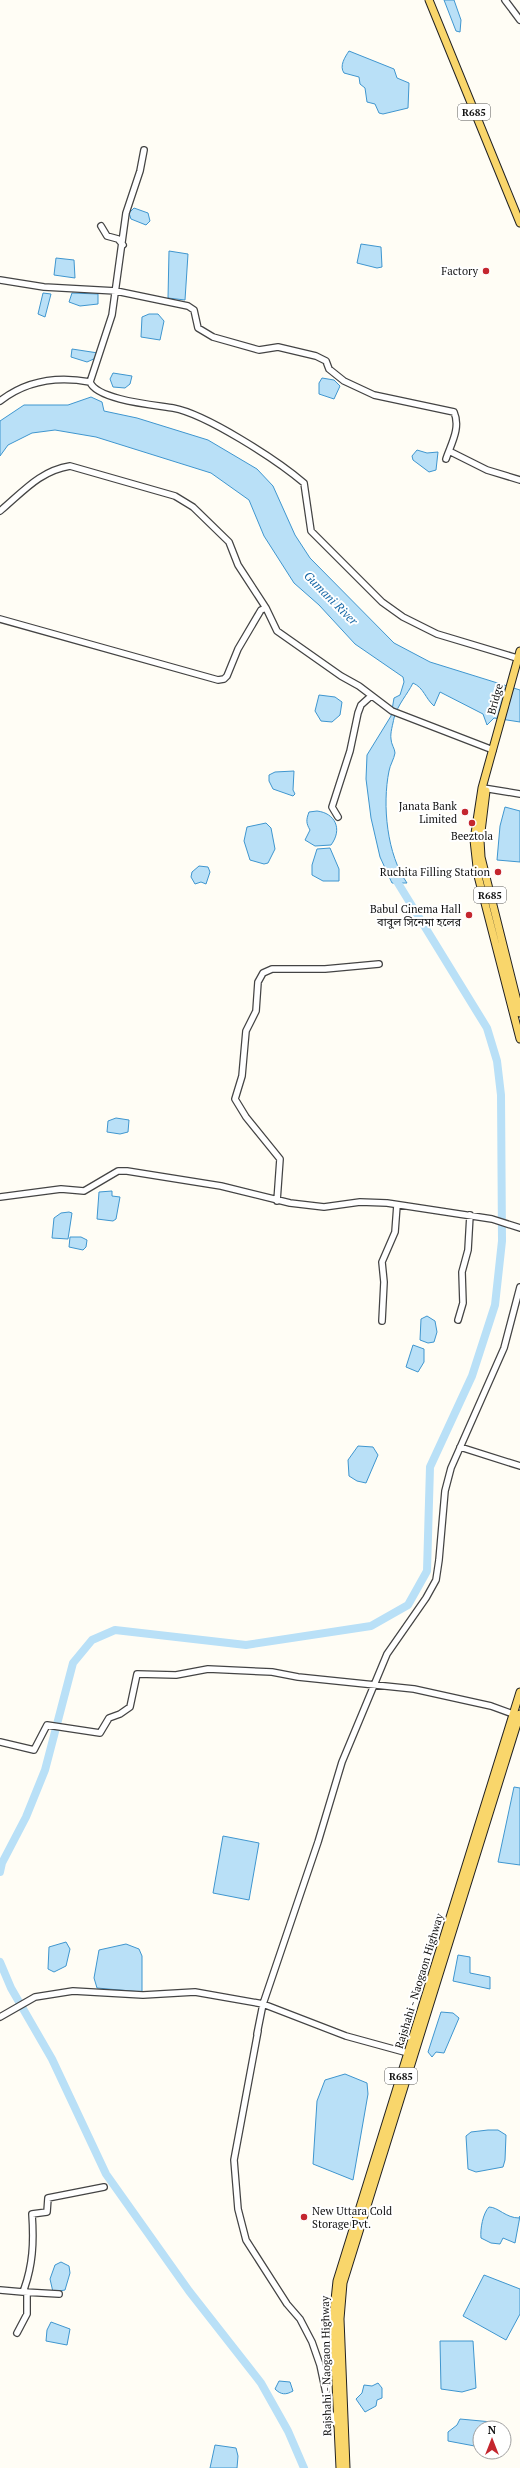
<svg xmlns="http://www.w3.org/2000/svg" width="520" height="2468" font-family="'PT Serif','Noto Sans Bengali',serif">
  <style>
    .water { fill: #b9e0f7; stroke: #3f96cf }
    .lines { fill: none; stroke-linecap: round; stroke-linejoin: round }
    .river { stroke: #b9e0f7; stroke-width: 8 }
    .minor-casing { stroke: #444; stroke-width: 8 }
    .major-casing { stroke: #222; stroke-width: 9 }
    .minor { stroke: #fff; stroke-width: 5.5 }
    .major { stroke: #f9d66b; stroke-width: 7 }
    .poi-dot { fill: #c4262e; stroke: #fff; stroke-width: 1.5 }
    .labels { text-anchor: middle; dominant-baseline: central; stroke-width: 4; stroke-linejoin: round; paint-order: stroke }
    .shield { fill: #fff; stroke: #585858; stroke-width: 1 }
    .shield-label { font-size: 10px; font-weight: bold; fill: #111 }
    .poi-label { font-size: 11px; fill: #111; stroke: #fff; text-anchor: end }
    .street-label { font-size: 11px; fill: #111; stroke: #fff }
    .water-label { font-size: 12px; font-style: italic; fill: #1768a6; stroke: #fff }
  </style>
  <rect width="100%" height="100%" fill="#fffdf5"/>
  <path class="water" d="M444,0h10l7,20 -1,12 -4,-1z
    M349,51l45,18 3,9 12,5 -1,25 -25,6 -4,-1 -4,-9 -8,-2 -2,-14 -5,-4 -1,-7 -15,-4c-5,-7 1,-16 5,-22z
    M134,208l14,5 2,8 -4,4 -15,-6 -2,-6z
    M361,244l20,3 1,20 -5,1 -20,-5z
    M169,251l19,3 -3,46 -17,-2z
    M56,258l18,2 1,18 -21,-3z
    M43,293l8,1 -6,23 -7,-3z
    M72,293l26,1v10l-18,2 -11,-4z
    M149,314h9l6,7 -4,19 -19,-3 1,-20z
    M72,349l26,4 -2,5 -9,4 -16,-5z
    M113,373l19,3 -2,8 -5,4 -12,-1 -3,-8z
    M322,378l12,2 6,6 -6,13 -15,-5v-11z
    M91,397l11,5 2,9 33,7 71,22 49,29 16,17 22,49 15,23 84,85 36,19 90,28v32l-26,-4 -7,7 -4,-11 -43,-22 -6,14c-9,-8 -10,-18 -21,-23 -6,12 -15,21 -19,35 -1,6 -4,15 -3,21 0,5 4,10 4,14 -1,6 -5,12 -6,18 -7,34 -2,84 18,112h-15l-12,-26 -9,-39 -5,-39 1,-24 24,-39 3,-18 6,-3 4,-13 -1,-5 -48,-33 -36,-39 -25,-22 -30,-47 -15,-36 -38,-27 -115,-36 -41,-7 -23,3 -24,12 -8,11v-35l24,-16h44z
    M417,450l10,3 11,-1 -2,18 -7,2 -16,-12 -1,-4z
    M319,695l16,2 7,5 -2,13 -8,7 -11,-1 -6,-10z
    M294,771l-1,19 2,4 -2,2 -20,-7 -4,-8v-6l6,-3z
    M505,807l15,4v51l-23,-2 3,-34z
    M317,811c18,2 26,18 14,34l-16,1 -10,-6 5,-10c-4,-7 -4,-10 -1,-18z
    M266,823l5,5 4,21 -7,14 -4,1 -14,-4 -6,-19 3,-14z
    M330,848l9,21v12h-16l-11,-6v-10l5,-16z
    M199,866l9,1 2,5 -4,12 -5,-2 -6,2 -4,-7 1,-5z
    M116,1118l13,2 -1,12 -8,2 -13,-2 1,-11z
    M112,1191v5l8,1 -4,22 -3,2 -16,-2 2,-27z
    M69,1212l3,1 -4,26 -16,-1 2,-20 7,-5z
    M70,1237h11l6,3 -1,7 -3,3 -14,-3z
    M427,1316l8,5 2,11 -3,10 -6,1 -8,-3 1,-21z
    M413,1345l11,4v13l-6,10 -12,-5z
    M358,1446l15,1 5,8 -12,28 -9,-2 -8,-5 -1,-16z
    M514,1787l6,1v77l-22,-3z
    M223,1836l36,7 -10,57 -36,-7z
    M66,1942l4,7 -4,17 -12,6 -6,-3 1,-22z
    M126,1944l13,5 3,7v36l-45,-4 -3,-10 5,-28z
    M458,1955l12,2v16l20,4v12l-37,-8z
    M441,2012l12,1 6,5 -15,35 -8,-1 -4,5 -4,-5z
    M345,2074l22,9 1,11 -15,86 -40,-16 4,-63 8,-21z
    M488,2130h10l8,5 -1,25 -2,7 -27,5 -8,-3 -2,-33 5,-4z
    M489,2207c9,0 17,11 30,11l1,-2 -5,27 -12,-5 -3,6 -9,-1 -10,-5c-1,-9 2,-25 8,-31z
    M61,2262l8,4 1,7 -5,17 -12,2 -3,-13 5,-14z
    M484,2275l36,14v25l-14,26 -43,-24z
    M51,2322l19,7 -3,16 -21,-4 1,-11z
    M440,2341h33l3,47 -14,4 -21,-3z
    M279,2381l11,1 3,9c-7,4 -12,4 -18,-2z
    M378,2383l4,5v10l-5,2 -1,6 -11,6 -9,-13 6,-6 2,-8 8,1z
    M460,2419l32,3 1,6h-13v19l-32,-6v-9l9,-7z
    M215,2445l21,3 2,8 -1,12h-27z"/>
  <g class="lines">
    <path class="river" d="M0,1872l2,-9 24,-46 19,-47 28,-107 19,-23 23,-10 131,15 125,-19 37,-21 19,-34 3,-104 42,-91 23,-71 7,-64 -1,-146 -4,-34 -10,-33 -94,-153
      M0,1962l11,26 41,71 54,115 83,117 72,92 27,48 16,37"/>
    <g class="minor-casing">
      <path id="minor" d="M505,0l15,20
        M144,150l-4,21 -14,42 -14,102 -22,67c7,18 65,23 83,26 33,6 104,52 131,75l7,48 71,71 21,15 34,17 80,24
        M101,226l6,10 11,3 5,6
        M0,280l44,7 72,4 72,15 6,4 4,18 15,9 46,13 19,-3 38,9 10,5 3,8 15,12 30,14 80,17c7,16 -3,32 -8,47
        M0,401c27,-21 58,-25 90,-19
        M449,451l38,19 33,10
        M0,511c22,-18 39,-40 70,-45l105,30 18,11 36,35 9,23 28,43 11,23 64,45 18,10 33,25 101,39
        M0,619l218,61 6,-1 3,-3 11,-27 23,-39 5,-2
        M483,788l37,6
        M338,817l-6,-10 18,-56 8,-38 3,-8 10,-9
        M0,1197l61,-8 23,2 34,-20h9l94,15 69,17 34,4 36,-5 27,1 105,16 28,9
        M277,1201l3,-42 -34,-42 -11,-18 7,-23 4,-45 10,-20 2,-29 5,-9 9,-4h53l54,-5
        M458,1320l5,-17 -1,-31 6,-22 2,-35
        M382,1321l2,-39 -2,-20 13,-30 2,-27
        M460,1447l60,19
        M0,1742l34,8 13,-25 53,8 9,-15 11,-4 10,-7 7,-33 39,1 32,-6 64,3 26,5 116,12 77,17 22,8
        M0,2017l35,-20 38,-6 70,4 52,-3 68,12 83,32 62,17
        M258,2031l-24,129 4,49 8,31 41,64 13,15 12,23 8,23 10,47 7,13
        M257,2034l6,-30 55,-162 24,-80 45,-108 39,-56 10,-18 3,-20 6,-69 6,-23 53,-120 16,-61
        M0,2290l23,2c10,-26 11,-50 9,-78l15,-2 1,-14 56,-11
        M24,2292l35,2
        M17,2333l10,-19v-22"/>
    </g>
    <g class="major-casing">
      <path id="major" d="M429,0l91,223
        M520,651l-38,137 -8,52 4,36 42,163
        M486,791l-6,49 1,17 39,156
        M340,2468l-7,-149 4,-38 183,-589
        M346,2468l-6,-149 3,-36 177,-569"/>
    </g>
    <use href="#minor" class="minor"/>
    <use href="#major" class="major"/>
  </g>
  <g class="poi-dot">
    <circle cx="486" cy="271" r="4"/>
    <circle cx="465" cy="812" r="4"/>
    <circle cx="472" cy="823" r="4"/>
    <circle cx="498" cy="872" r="4"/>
    <circle cx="469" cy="915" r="4"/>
    <circle cx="304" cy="2217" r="4"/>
  </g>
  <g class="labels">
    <g class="shield">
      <rect x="458" y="104" width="32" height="16" rx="3"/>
      <rect x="474" y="887" width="32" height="16" rx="3"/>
      <rect x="385" y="2068" width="32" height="16" rx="3"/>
    </g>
    <g class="shield-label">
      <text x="474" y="112">R685</text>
      <text x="490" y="895">R685</text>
      <text x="401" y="2076">R685</text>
    </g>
    <g class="poi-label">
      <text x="478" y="271">Factory</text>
      <text x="457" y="806">Janata Bank<tspan x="457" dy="13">Limited</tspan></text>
      <text x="472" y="836" text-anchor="middle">Beeztola</text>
      <text x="490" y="872">Ruchita Filling Station</text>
      <text x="461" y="909">Babul Cinema Hall<tspan x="461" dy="13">বাবুল সিনেমা হলের</tspan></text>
      <text x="312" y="2211" text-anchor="start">New Uttara Cold<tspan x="312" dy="13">Storage Pvt.</tspan></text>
    </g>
    <g class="street-label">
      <text transform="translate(495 699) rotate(-75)">Bridge</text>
      <text transform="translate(419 1981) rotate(-73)">Rajshahi - Naogaon Highway</text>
      <text transform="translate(326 2366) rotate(-91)">Rajshahi - Naogaon Highway</text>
    </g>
    <g class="water-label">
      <text transform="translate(331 598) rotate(45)">Gumani River</text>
    </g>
  </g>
  <g transform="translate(492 2440)"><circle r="19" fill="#ffffff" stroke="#a0a0a0"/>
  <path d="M0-3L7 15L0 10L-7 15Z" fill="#c4262e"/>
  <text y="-6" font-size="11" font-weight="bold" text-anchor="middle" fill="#111111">N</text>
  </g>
</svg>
